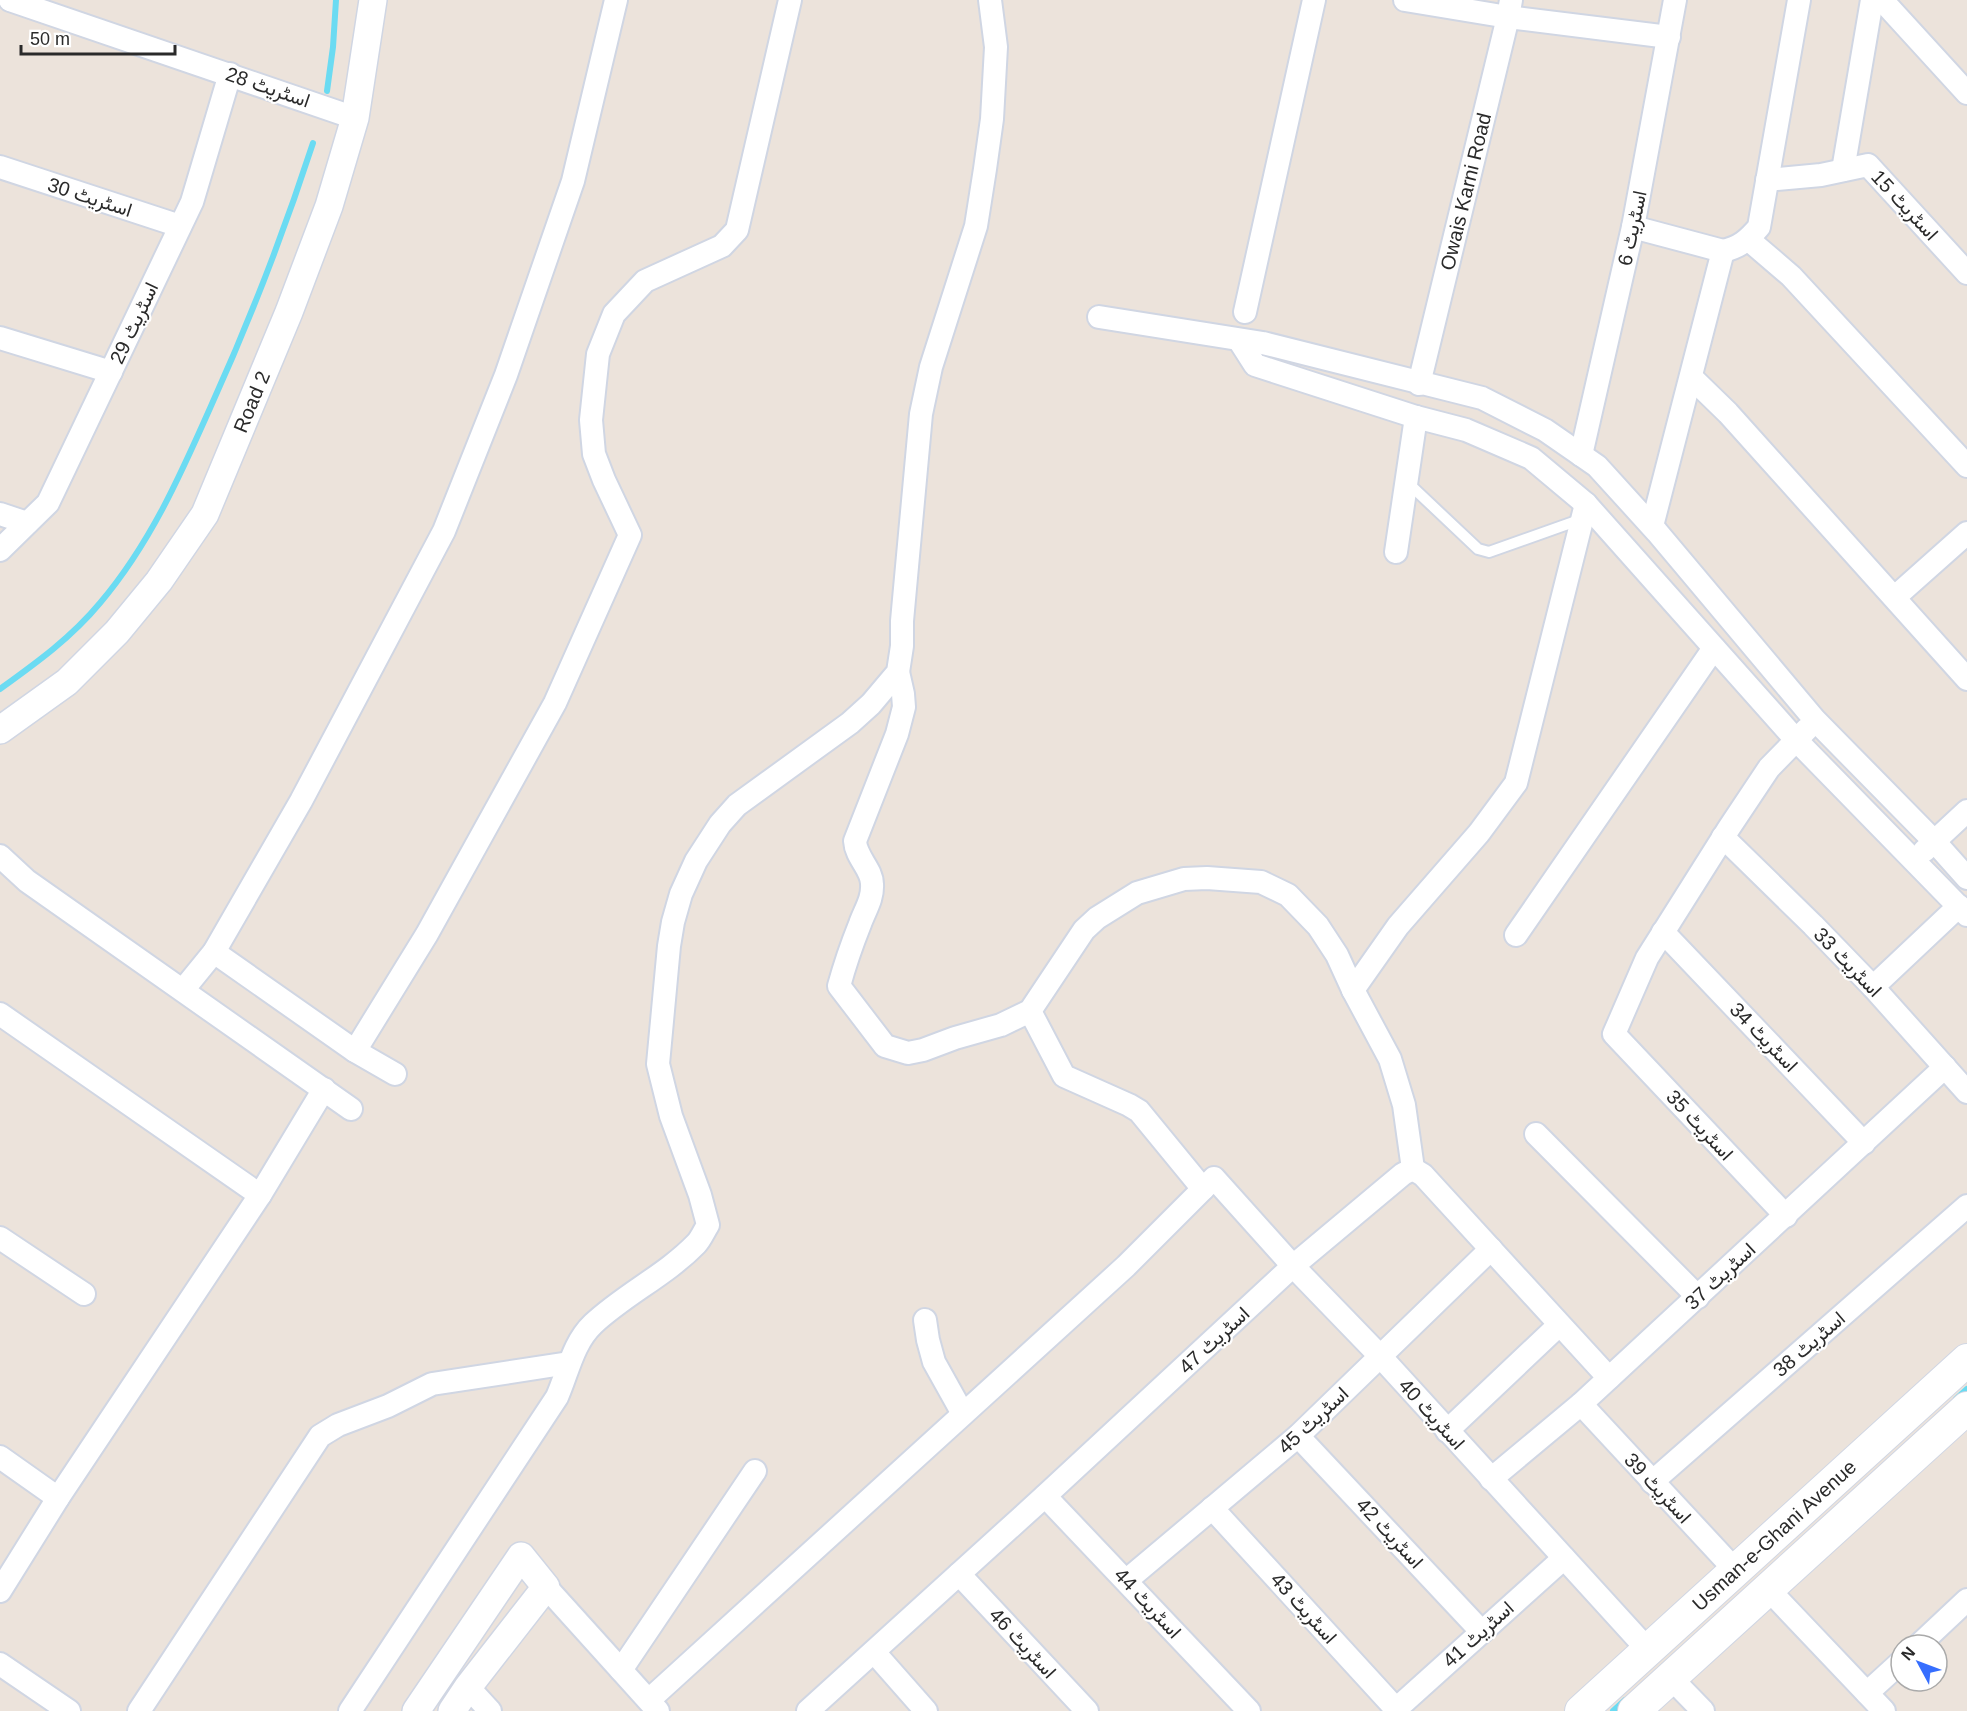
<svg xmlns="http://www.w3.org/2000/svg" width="1967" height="1711" font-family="Helvetica,Vazirmatn,sans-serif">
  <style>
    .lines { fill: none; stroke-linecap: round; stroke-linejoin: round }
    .stream { stroke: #6bdbf2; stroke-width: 6 }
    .service-casing { stroke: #d0d6e3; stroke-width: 14 }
    .minor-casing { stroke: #d0d6e3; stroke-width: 26 }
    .tertiary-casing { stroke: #d0d6e3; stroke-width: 30 }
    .secondary-casing { stroke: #d0d6e3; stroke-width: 34 }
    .service { stroke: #fff; stroke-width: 10 }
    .minor { stroke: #fff; stroke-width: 22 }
    .tertiary { stroke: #fff; stroke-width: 27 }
    .secondary { stroke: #fff; stroke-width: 32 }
    .labels { text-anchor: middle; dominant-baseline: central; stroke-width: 4.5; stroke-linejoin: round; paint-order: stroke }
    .street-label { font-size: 20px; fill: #2a2a2a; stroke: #fff }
  </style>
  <rect width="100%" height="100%" fill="#ece3db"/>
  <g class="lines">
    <path class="stream" d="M327,91l6,-44 3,-47
      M0,689c36,-26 71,-51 100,-86 50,-59 80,-127 111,-197 39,-86 73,-174 102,-263
      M1956,1399l11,-10
      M1613,1711l12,-11"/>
    <g class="service-casing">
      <path id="service" d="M1407,482l71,67 11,3 93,-33"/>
    </g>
    <g class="minor-casing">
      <g id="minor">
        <path d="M10,0l345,118"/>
        <path d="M1405,0l103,17 161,20"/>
        <path d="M1882,0l85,93"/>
        <path d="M0,167l180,59"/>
        <path d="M1843,170l29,-170"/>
        <path d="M1767,180l54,-5 47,-10 99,108"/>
        <path d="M1633,227l90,24c17,-4 25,-11 36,-24l40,-227"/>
        <path d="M1749,240l42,36 176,190"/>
        <path d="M1245,312l69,-312"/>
        <path d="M1099,317l164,26 219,55 63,32 52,36 60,66 158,188 119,121 33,37"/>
        <path d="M0,338l111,34"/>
        <path d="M1239,340l16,25 161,52 50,13 65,28 55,46 211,237 170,174"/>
        <path d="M1691,377l37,36 239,266"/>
        <path id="s1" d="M1419,384l89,-367 3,-17"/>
        <path d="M1581,455l52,-228 42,-227"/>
        <path d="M0,514l27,9"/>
        <path d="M1652,526l71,-275"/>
        <path d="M0,550l48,-47 144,-301 38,-128"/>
        <path d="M1396,552l20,-135"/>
        <path d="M1895,597l72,-64"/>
        <path d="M898,672l5,22 1,13 -7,27 -42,107c1,17 17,28 17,43 1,15 -7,26 -12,40 -8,20 -15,40 -21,62l46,60 23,7 15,-3 32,-12 46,-13 29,-14 54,-81 13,-12 40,-25 47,-14 23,-1 54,4 27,13 30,31 19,29 16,35 37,69 14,46 9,64"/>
        <path d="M1723,837l90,88 60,62 94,105"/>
        <path d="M1924,851l43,-40"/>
        <path d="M0,856l27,25 324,228"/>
        <path d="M1663,932l201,211"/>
        <path d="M1516,935l198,-287"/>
        <path d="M214,952l141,99 40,23"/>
        <path d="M1873,987l86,-81"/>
        <path d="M183,990l31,-38 87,-151 143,-270 62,-156 67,-194 43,-181"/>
        <path d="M1353,990l45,-64 81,-93 37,-50 70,-279"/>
        <path d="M1030,1011l34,65 65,29 10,6 64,78"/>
        <path d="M0,1014l260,181"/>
        <path d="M355,1051l72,-117 128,-231 75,-168 -26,-55 -10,-26 -3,-34 7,-66 16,-40 31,-33 77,-35 15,-16 53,-230"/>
        <path d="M1536,1134l162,163"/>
        <path d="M1786,1216l-172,-182 33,-76 82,-130 40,-60 38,-39"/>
        <path d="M0,1238l84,56"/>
        <path d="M925,1320l3,20 6,22 29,52"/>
        <path d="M1581,1404l155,167"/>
        <path d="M1447,1431l112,-106"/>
        <path d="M1298,1436l183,195"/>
        <path d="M0,1457l58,41"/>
        <path d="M1491,1479l90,-75 364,-337"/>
        <path d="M1652,1482l315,-276"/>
        <path d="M1045,1496l204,215"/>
        <path d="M1212,1508l184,201"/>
        <path d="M959,1574l128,137"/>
        <path d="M1127,1580l171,-144 193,-187"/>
        <path d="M546,1587l112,124"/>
        <path d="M1768,1589l116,122"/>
        <path d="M0,1591l58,-93 202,-303 64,-106"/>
        <path d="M1919,1645l48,-45"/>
        <path d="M874,1652l52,59"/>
        <path d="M0,1664l69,47"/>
        <path d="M621,1670l134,-199"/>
        <path d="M1671,1678l32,33"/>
        <path d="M468,1687l22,24"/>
        <path d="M1867,1693l34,-31"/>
        <path d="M649,1700l477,-434 88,-88 79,88 87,90 268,294"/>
        <path d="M139,1711l181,-275 18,-11 50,-19 44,-22 137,-21"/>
        <path d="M350,1711l207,-314c11,-25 16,-54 36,-73 32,-30 73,-49 103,-80 5,-5 8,-13 12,-19l-8,-30 -29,-79 -13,-52 11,-118 4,-24 8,-28 15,-33 24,-37 17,-19 113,-82 21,-19 27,-32 4,-26v-25l19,-207 10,-47 45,-141 9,-57 7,-50 4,-72 -6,-47"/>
        <path d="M808,1711l237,-215 248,-230 110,-92 10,-5 10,6 186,203"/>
        <path d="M1394,1711l170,-153"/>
      </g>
    </g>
    <g class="tertiary-casing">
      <g id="tertiary">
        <path id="s2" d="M0,730l67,-48 50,-50 42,-51 46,-67 84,-202 40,-106 26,-88 18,-118"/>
        <path d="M416,1711l105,-155 25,31 -78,100 -16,24"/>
      </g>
    </g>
    <g class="secondary-casing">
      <g id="secondary">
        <path id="s3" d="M1581,1711l386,-351"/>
        <path d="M1634,1711l333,-303"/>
      </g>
    </g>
    <use href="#service" class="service"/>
    <use href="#minor" class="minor"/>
    <use href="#tertiary" class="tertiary"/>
    <use href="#secondary" class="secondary"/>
  </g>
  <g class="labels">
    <g class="street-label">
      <text transform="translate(268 87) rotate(19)">اسٹریٹ 28</text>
      <text stroke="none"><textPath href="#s1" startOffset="198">Owais Karni Road</textPath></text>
      <text transform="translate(90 197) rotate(18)">اسٹریٹ 30</text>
      <text transform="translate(1905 205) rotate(47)">اسٹریٹ 15</text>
      <text transform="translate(1632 228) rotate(-78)">اسٹریٹ 6</text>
      <text transform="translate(134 323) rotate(-65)">اسٹریٹ 29</text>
      <text stroke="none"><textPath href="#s2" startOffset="422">Road 2</textPath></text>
      <text transform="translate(1848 962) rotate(46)">اسٹریٹ 33</text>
      <text transform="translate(1764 1037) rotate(46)">اسٹریٹ 34</text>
      <text transform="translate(1700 1125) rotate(47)">اسٹریٹ 35</text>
      <text transform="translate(1720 1276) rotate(-43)">اسٹریٹ 37</text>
      <text transform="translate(1214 1340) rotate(-43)">اسٹریٹ 47</text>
      <text transform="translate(1809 1344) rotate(-41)">اسٹریٹ 38</text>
      <text transform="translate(1432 1414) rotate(48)">اسٹریٹ 40</text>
      <text transform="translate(1313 1420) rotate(-43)">اسٹریٹ 45</text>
      <text transform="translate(1658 1488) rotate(47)">اسٹریٹ 39</text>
      <text transform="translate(1390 1533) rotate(47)">اسٹریٹ 42</text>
      <text stroke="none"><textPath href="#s3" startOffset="261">Usman-e-Ghani Avenue</textPath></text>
      <text transform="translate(1148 1603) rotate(47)">اسٹریٹ 44</text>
      <text transform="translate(1304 1608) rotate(48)">اسٹریٹ 43</text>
      <text transform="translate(1478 1634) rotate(-42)">اسٹریٹ 41</text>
      <text transform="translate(1023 1643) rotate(47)">اسٹریٹ 46</text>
    </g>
  </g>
  <g transform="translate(1919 1663) rotate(311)"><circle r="28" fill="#ffffff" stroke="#aaaaaa" stroke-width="1.5"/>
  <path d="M0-4.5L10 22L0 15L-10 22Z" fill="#366efe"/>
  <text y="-9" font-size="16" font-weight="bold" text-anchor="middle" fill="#2a2a2a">N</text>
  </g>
  <path d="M21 45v9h154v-9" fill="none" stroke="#2a2a2a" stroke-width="3"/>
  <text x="30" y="45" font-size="18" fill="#2a2a2a" stroke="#ffffff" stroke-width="4.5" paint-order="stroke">50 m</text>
</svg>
